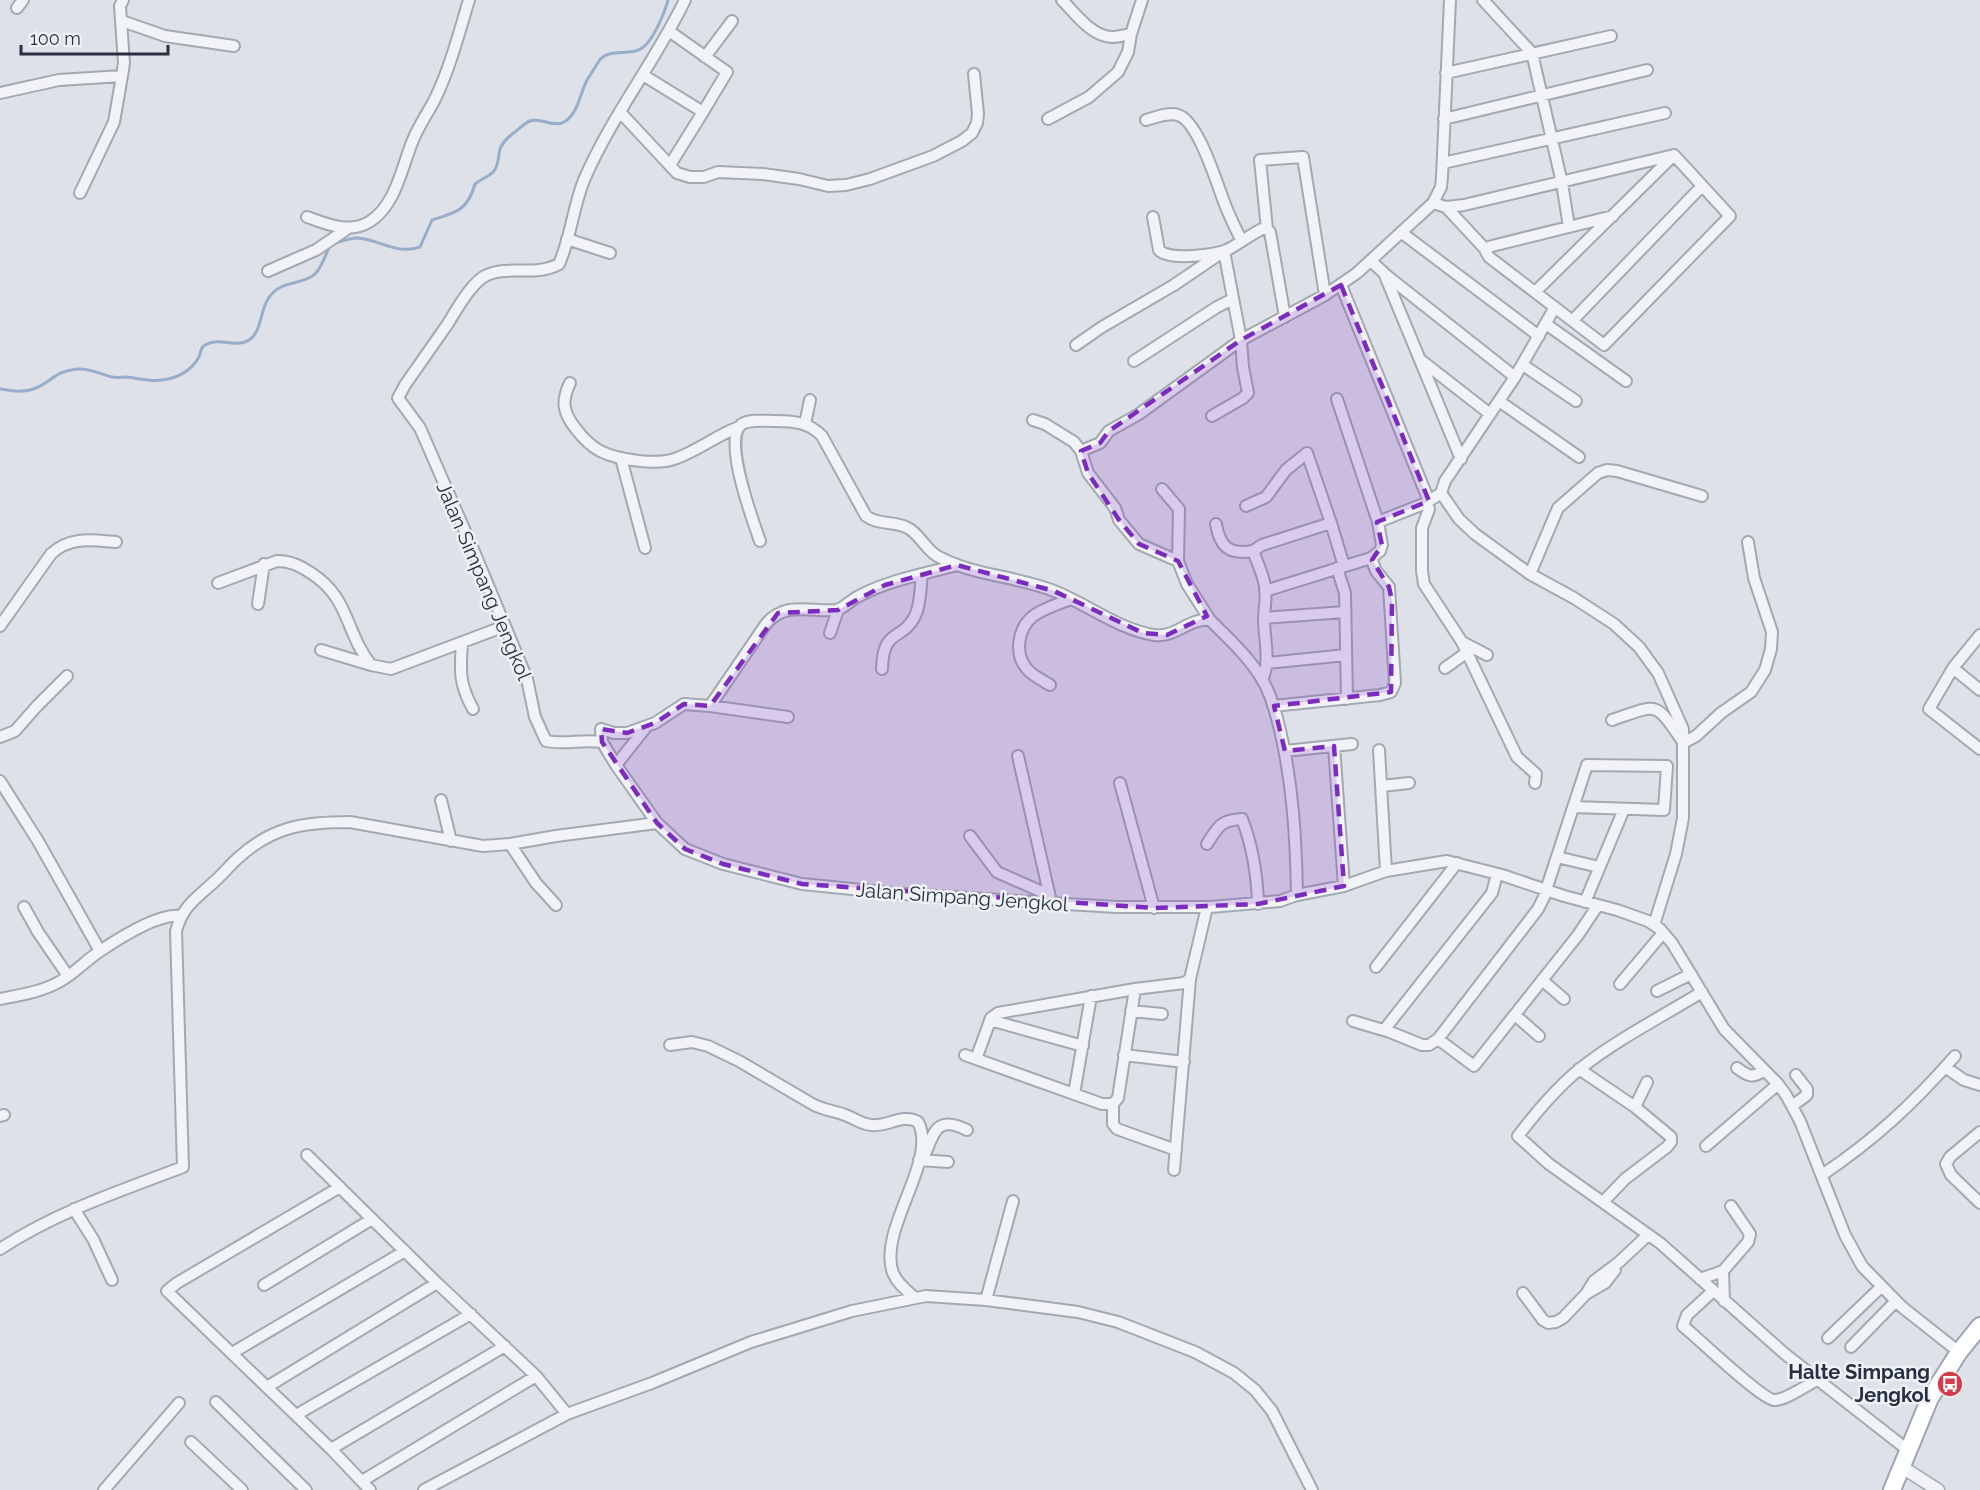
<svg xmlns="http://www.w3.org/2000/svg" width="1980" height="1490" font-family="Raleway,sans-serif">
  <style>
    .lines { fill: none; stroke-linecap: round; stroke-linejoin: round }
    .stream { stroke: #98adca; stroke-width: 3 }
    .minor-casing { stroke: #a3a9b2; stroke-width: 14 }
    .tertiary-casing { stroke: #a3a9b2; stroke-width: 15 }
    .primary-casing { stroke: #9da5b5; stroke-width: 20 }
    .minor { stroke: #f1f3f7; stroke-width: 10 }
    .tertiary { stroke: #f1f3f7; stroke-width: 12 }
    .primary { stroke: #fff; stroke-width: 16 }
    .marked { fill: #7b2cbf; fill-opacity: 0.2; stroke: #7b2cbf; stroke-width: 4.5; stroke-dasharray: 12 8; stroke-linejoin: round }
    .labels { text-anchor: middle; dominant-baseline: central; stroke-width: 5; stroke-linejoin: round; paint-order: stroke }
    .street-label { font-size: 20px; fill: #272f40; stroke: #eef1f6 }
    .poi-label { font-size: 20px; font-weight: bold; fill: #272f40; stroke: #eef1f6; text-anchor: end }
  </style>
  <rect width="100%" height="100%" fill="#dee2e8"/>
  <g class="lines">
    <path class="stream" d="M0,389c12,2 24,4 36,-1 16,-7 20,-17 41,-19 12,-1 24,5 35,8 5,1 10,0 14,0 12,1 24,5 36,3 16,-2 29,-9 37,-23 2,-5 1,-9 6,-12 15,-9 30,4 44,-5 13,-9 11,-29 19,-41 12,-20 34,-13 47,-25 7,-7 11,-20 15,-29 9,-3 19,-7 28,-7 23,2 38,17 62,9l12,-27c24,-7 36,-10 43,-36 6,-5 15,-8 19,-13 5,-6 4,-15 6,-22 3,-7 9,-13 15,-17 5,-4 10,-9 15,-11 11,-4 21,6 32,2 16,-7 18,-30 25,-43 4,-6 8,-13 12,-19 9,-14 31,-4 43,-13 11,-7 23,-36 26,-48"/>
    <g class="minor-casing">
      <path id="minor" d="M1062,0c13,13 30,37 50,37 6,0 13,-2 19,-3
        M1483,0l49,53 30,130 7,44
        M17,8l6,-8
        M122,21l43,15 69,10
        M669,31l58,41 -24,40
        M705,57l27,-36
        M1446,73l165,-37
        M643,75l60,37 -33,53
        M0,93l59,-13 63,-4 2,-13 -4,-57 3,-6
        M620,112l57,61 13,4h14l14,-5 45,2 36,5 29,7 18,-1 24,-6 63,-23 29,-15 10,-8 5,-10 1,-9 -4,-40
        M1048,119l41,-22 29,-25 10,-20 3,-18 11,-34
        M1444,119l203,-49
        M1146,120c10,-3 23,-8 32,-5 21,6 40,73 48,92 5,12 10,23 16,34
        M1443,163l222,-50
        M80,193l34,-71 8,-46
        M1433,203l13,4 18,-2 210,-50
        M1446,207l40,43
        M1613,216l-121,30 -5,2 -1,4 3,5 115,88 126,-129 -56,-61
        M307,217c20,7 42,17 62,5 27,-16 33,-56 44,-82 6,-15 15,-27 22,-41 15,-31 24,-66 34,-99
        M1153,217l6,33c10,11 57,5 70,-1 11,-6 21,-14 33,-20h5l3,3 15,85
        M1267,229l-7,-69 43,-3 22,138
        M1402,233l137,103
        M567,239l43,14
        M1371,261l13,12 77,186
        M268,271l48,-21 31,-21
        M1386,275l129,102
        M1341,285l88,216
        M1536,291l138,-136
        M1573,320l129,-134
        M1546,324l80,57
        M1076,345l26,-18 72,-42 50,-34 17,89 2,27 5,26 -5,5 -31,18
        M1134,361l83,-54 16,-8
        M1422,361l68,53
        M1523,365l53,36
        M570,383c-9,18 -7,30 6,46 6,8 15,17 24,22 18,9 58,15 77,7 22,-8 40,-23 62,-31
        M1499,401l80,56
        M1033,420l12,4 29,18 7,9 7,22 27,35 4,12 20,24 39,17 9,23 23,36
        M805,424l5,-24
        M1081,451l19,-8 9,-12 30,-17 102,-74 84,-45 32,-22 76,-70 8,-16 1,-10 8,-177
        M621,458l24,90
        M1162,489l17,20 -1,52
        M1441,493l18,26 16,15 55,40 44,24 40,26 25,23 19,26 25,56v89l-7,36 -22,71
        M1426,503l3,6 -7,19v43l2,13 38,58 55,115 19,17 -1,9
        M1246,506l20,-9 20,-27 21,-17 24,70
        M1378,522l48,-19 15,-10 4,-12 70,-104 40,-70
        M1216,524c4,23 13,31 37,27 4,11 10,23 12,35 2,11 -1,23 -1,33 0,20 7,42 -2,61
        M760,541c-7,-20 -38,-103 -18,-117 9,-5 23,-3 33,-3 17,0 34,1 47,15l44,80c12,9 27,5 40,11 14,6 19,23 33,30 36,19 78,19 115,34 33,13 64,38 100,44 22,3 34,-17 56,-15 18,18 38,36 52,59 9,15 14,34 18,51 13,55 16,109 17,165
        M1253,551l9,-6 69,-22 13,43
        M957,565c-33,9 -68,15 -98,31 -7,3 -16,13 -23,14 -26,2 -51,-9 -70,14l-56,82 -26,-2 -29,19 -28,10h-13l-13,-4 1,13 14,23 41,58 28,26 38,15 79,20 100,10 215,13h93l70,-6 17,-6 47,-9 42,-15 61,-10 55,14 62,21 53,14 31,11 12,8 12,14 52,86 54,55 8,11 14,26 45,114 17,31 40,41 57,45
        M1337,568l8,25 2,106
        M1530,574l28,-66 40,-35 9,-3 10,1 85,25
        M218,583l59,-22c14,0 23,5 34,12 39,25 34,59 60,92l20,4 114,-43
        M1265,591l106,-33 9,-7 2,-6 -4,-23 -41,-123
        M258,604l6,-40
        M1264,618l81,-6
        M0,626l51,-72c19,-18 41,-14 65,-12
        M830,633l8,-23
        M1980,635l-27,33 -24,41 51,40
        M1462,642l25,13
        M462,643c-2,28 -3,41 11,66
        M321,650l50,15
        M1267,663l79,-8
        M1445,668l21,-15
        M1953,668l27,22
        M882,669c1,-42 20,-27 33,-53 6,-12 5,-28 7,-41
        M1050,685c-8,-5 -17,-9 -23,-16 -13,-15 -9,-40 5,-52 11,-9 27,-13 39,-18
        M710,706l78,11
        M1273,706l107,-11 11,-3 4,-9 -6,-96 -13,-16 -5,-13
        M1612,720c47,-16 42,-20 71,22
        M0,737l15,-6 22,-25 30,-30
        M602,742c-20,-3 -36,3 -56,-1l-11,-24 -8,-38 -52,-125 -55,-126 -22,-30 7,-13c14,-20 28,-40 42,-60 9,-14 25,-44 40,-50 22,-10 48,2 72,-11 12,-27 14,-57 25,-84 27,-63 71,-118 101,-180
        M1683,743l13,-7 25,-23 30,-21 14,-22 6,-21 1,-17 -18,-54 -6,-36
        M1334,746l10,140
        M1379,750l7,121
        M1285,751l67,-7
        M1018,756l33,146
        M616,765l31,-39
        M0,781l38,60 62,110
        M1120,783l34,125
        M1382,786l27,-3
        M441,800l10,41
        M1573,807l91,3 3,-44 -80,-1 -41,125 -1,5 -7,14 -100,130 36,27 104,-131 20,-30
        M970,836l27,36 52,23
        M510,844l26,39 20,22
        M1207,844c11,-17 13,-24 35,-25 11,28 15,54 16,85
        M1557,857l42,10
        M1585,902l39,-93
        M24,907l14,25 30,44
        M1376,967l81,-104
        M1542,980l22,19
        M1620,984l43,-51
        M1657,991l34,-17
        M1702,992c-41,25 -84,47 -121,76 -25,20 -44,43 -63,68l31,28 111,79 125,111 124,97
        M0,999c20,-4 41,-7 59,-17 15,-8 26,-21 41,-31 18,-12 58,-38 80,-35
        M1131,1011l31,3
        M1515,1015l24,21
        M990,1020l93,26
        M1353,1021l37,11 32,13h7l9,-6
        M1384,1030l108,-137 5,-19
        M670,1045l22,-3 16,4 31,15 75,44c10,5 21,6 31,10 9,3 17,10 27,10 15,2 31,-12 46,-3 21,38 -41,108 -25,151 4,10 13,17 21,24
        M965,1055l137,49h11l5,-6 17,-109
        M1124,1055l60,7
        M976,1059l15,-41 7,-5 137,-24 49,-6 6,-4 17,-72
        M1945,1067l19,13 16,5
        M1737,1068c11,8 16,11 27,2
        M1579,1069l56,38 36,30v5l-4,5 -42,32 -22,23
        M1074,1094l17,-98
        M1113,1104v20l4,5 59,21
        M1792,1106l15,-11v-6l-11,-14
        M1635,1107l12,-25
        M0,1116l4,-1
        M1980,1132l-30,25 -4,7 5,11 29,28
        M1706,1146l72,-62
        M307,1155l130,128 99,93 31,38 85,-31 99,-41 101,-31 74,-15 60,4 92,12 40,10 77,30 39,21 21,17 17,21 40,79
        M923,1159c11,-25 12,-45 44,-29
        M919,1160l29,2
        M1174,1170l16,-191
        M1822,1175c52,-35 91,-71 133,-119
        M340,1187l-163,96 -10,8 164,158 39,41
        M74,1209l19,30 19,41
        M0,1249c56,-37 120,-58 183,-82l-7,-236c7,-26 21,-33 39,-50 8,-7 15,-16 23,-23 35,-32 67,-36 112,-36l133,24 27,-2 46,-8 101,-13
        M1700,1279l23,-8
        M264,1285l108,-66
        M1713,1291l-26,24 -4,11c16,13 77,72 91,74 10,1 33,-15 43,-20
        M1523,1293l20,27 5,3 8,-1 7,-4 23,-24 8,-13 24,-18 30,-28
        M1586,1294l19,-11 10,-13
        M986,1300l27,-99
        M1724,1301l-1,-30 25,-29 2,-8 -19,-28
        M1828,1338l53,-51
        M1851,1347l45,-46
        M232,1353l173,-102
        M267,1387l170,-104
        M216,1402l90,88
        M296,1415l175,-101
        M191,1442l51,48
        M331,1449l174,-103
        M362,1481l174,-105
        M104,1490l75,-87
        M424,1490l143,-76"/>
    </g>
    <g class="tertiary-casing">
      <path id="tertiary" d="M1902,1467l36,23"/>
    </g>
    <g class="primary-casing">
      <path id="primary" d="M1892,1490l38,-92 29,-46 21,-26"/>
    </g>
    <use href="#minor" class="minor"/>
    <use href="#tertiary" class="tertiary"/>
    <use href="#primary" class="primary"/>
  </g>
  <path class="marked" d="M1341,285l88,216 -52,21 5,23 -10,15 17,27 3,14 -1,91 -117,14 11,45 49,-5 10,140 -86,18 -104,4 -352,-24 -79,-20 -38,-15 -28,-26 -55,-81 -1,-13 26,4 28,-10 29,-19 26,2 68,-93 60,-3 47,-25 72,-20 97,26 89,42 24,2 40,-19 -29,-55 -39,-17 -20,-24 -31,-47 -7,-22 19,-8 9,-12 132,-91z"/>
  <defs>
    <g id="bus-disc" transform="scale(1.35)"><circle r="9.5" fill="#d33e4c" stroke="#eef1f6"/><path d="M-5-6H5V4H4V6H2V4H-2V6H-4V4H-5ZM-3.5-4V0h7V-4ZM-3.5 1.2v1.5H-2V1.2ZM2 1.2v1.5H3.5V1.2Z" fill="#fff"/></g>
  </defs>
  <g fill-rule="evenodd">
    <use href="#bus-disc" x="1950" y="1384"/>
  </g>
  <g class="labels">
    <g class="street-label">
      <text transform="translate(484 581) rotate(67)">Jalan Simpang Jengkol</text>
      <text transform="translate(962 897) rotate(4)">Jalan Simpang Jengkol</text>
    </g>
    <g class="poi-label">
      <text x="1930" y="1372">Halte Simpang<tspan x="1930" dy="23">Jengkol</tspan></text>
    </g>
  </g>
  <path d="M21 45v9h147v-9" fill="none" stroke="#272f40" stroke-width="3"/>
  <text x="30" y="45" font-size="18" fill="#272f40" stroke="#eef1f6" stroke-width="4.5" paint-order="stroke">100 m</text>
</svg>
